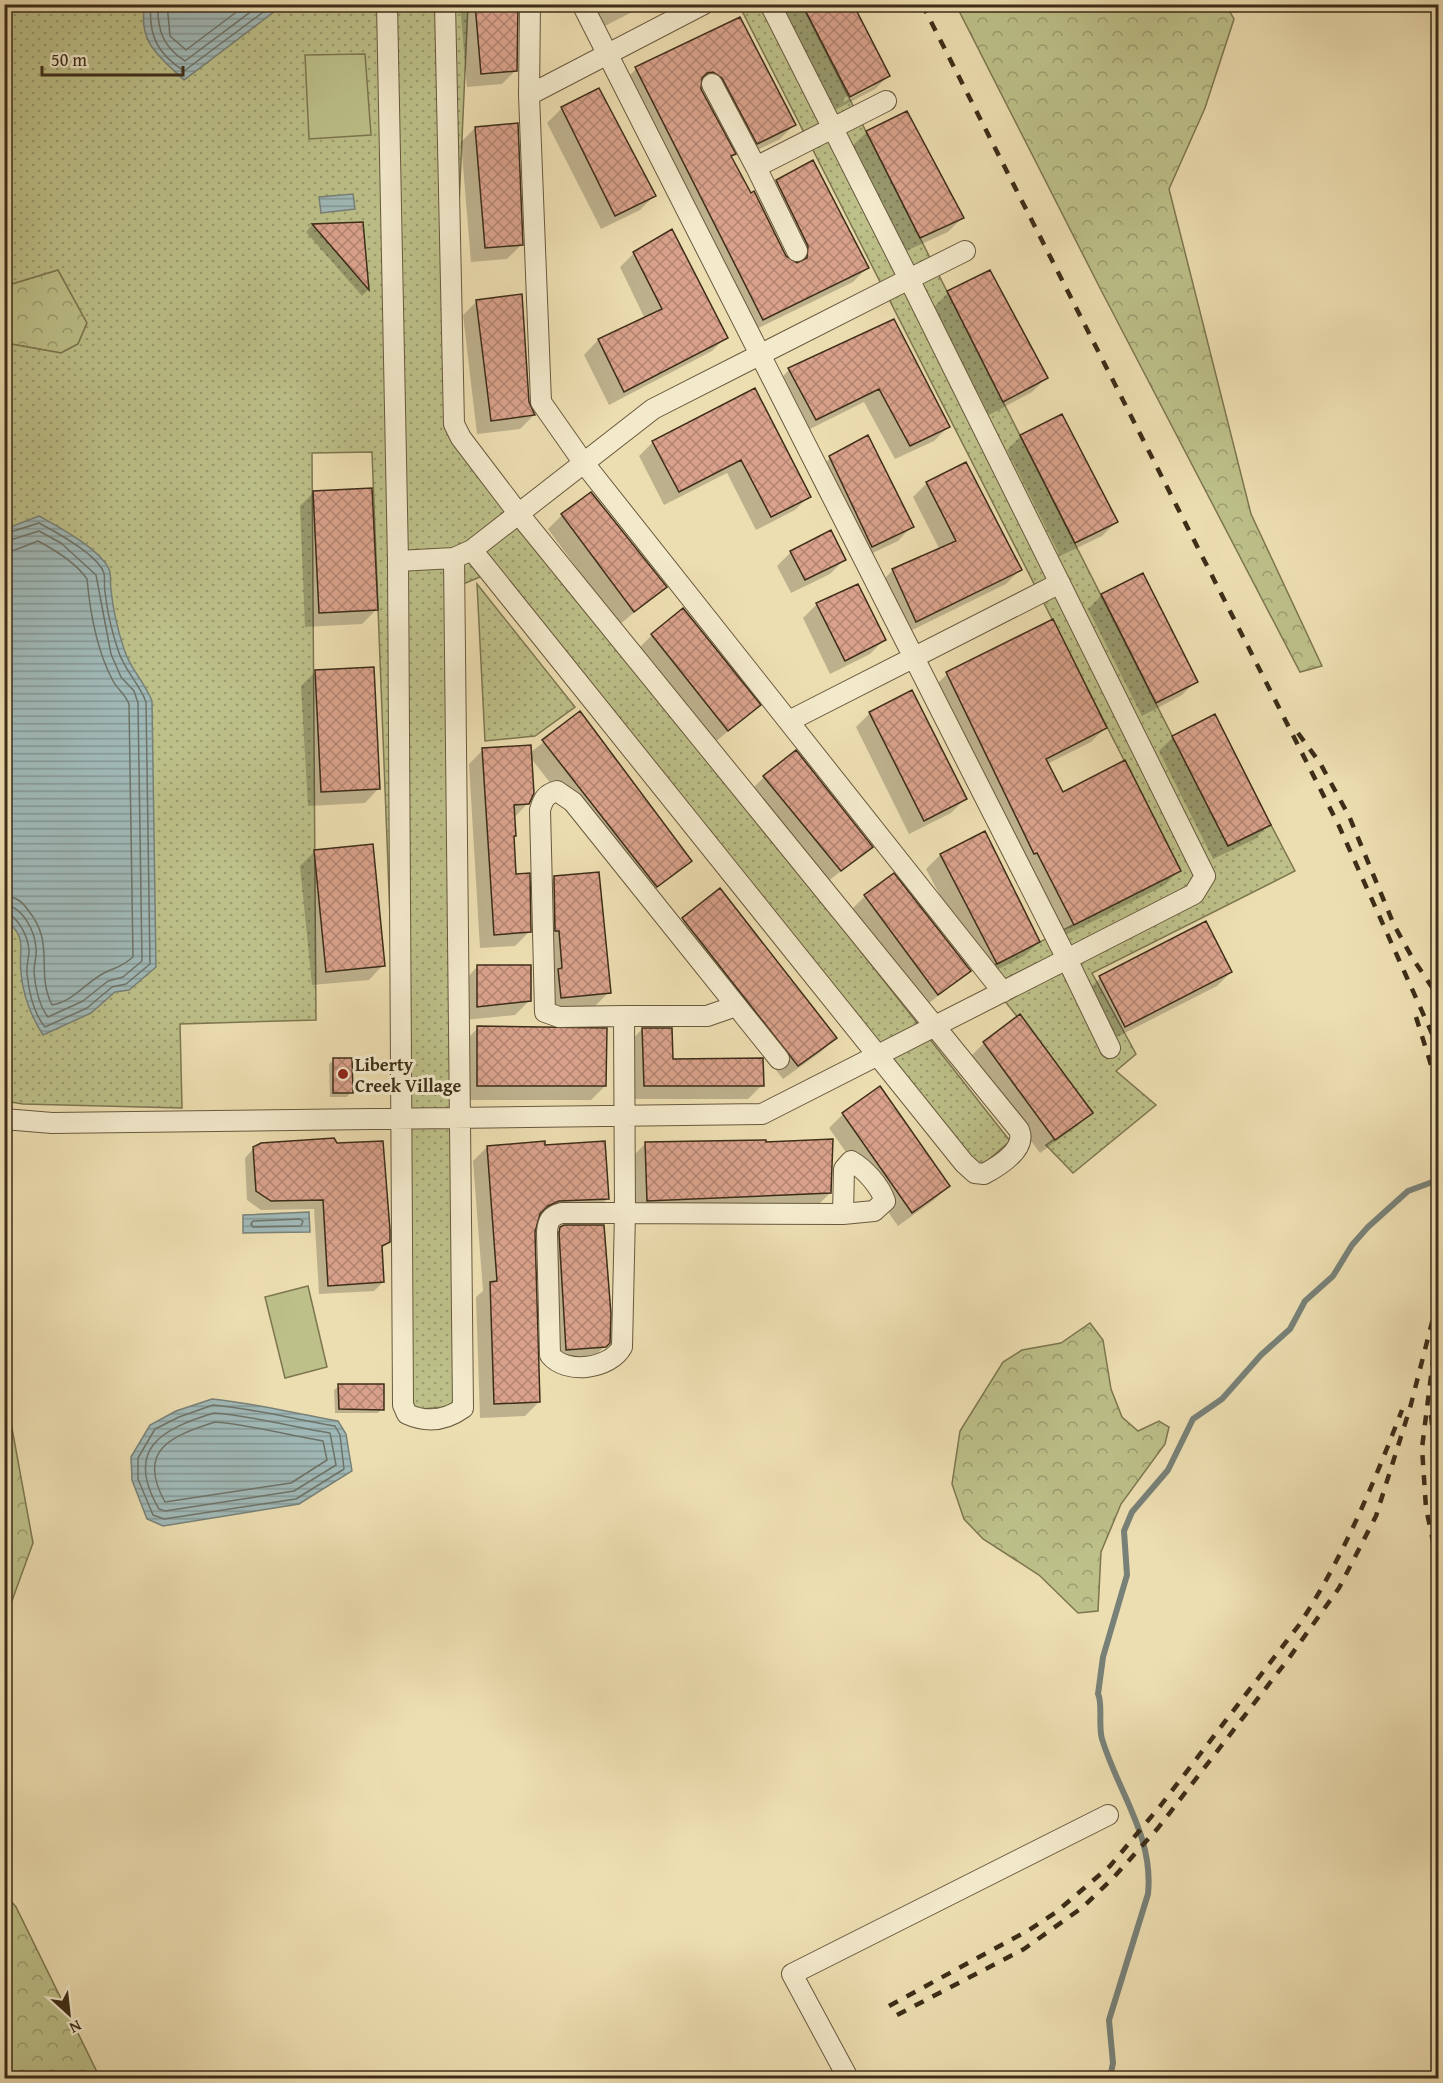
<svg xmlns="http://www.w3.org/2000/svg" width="1443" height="2083" font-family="'Gentium Book Plus',serif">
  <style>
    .forest { fill: url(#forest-crowns); stroke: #7d7650; stroke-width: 1.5 }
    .park { fill: url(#park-dots); stroke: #7d7650; stroke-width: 1.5 }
    .garden { fill: #bdc089; stroke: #7d7650; stroke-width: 1.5 }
    .water { fill: url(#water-rules); stroke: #788178; stroke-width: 1.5 }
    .shadow { fill: #0003; fill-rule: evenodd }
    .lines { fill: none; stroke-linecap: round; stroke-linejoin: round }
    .shore { stroke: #6e7368; stroke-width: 1.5 }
    .stream { stroke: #788178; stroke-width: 6 }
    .building { fill: url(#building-cross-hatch); stroke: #3d2d18; stroke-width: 1.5 }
    .street-casing { stroke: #69593e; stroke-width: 22 }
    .street { stroke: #f3eacc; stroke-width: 20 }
    .rail { stroke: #3d2d18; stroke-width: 4.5; stroke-dasharray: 10 10; stroke-linecap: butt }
    .poi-dot { fill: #8f2418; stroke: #f3eacc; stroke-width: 2 }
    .labels { text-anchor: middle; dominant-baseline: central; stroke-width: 6; stroke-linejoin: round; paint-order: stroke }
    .poi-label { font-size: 18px; font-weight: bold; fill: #3d2d18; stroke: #f3eacc; text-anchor: start }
  </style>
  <defs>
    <pattern id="forest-crowns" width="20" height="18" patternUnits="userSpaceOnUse" patternTransform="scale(1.5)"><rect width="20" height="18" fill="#bdc089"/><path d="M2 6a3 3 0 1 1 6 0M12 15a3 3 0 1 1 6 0" fill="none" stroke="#9b9c6f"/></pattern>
    <pattern id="park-dots" width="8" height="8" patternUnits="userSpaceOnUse" patternTransform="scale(1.5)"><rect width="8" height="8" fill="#bdc089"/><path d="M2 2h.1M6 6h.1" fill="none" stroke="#9b9c6f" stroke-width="1.8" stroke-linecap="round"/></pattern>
    <pattern id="water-rules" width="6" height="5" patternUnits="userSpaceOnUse" patternTransform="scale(1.5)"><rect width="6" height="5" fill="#a0b9b8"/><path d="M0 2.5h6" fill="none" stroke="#849795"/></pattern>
    <pattern id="building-cross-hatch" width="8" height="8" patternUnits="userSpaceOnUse" patternTransform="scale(1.5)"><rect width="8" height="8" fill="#daa28c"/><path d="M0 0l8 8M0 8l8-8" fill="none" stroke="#b28471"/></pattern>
  </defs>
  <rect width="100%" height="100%" fill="#eddeb1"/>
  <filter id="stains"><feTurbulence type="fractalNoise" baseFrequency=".00333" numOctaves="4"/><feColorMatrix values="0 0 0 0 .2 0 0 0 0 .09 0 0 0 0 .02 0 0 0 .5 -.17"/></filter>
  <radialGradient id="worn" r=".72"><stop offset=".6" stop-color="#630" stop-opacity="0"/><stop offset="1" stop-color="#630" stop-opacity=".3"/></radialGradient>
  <path class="forest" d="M956,5h270l8,14 -29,89 -36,81 82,325 71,152 -22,6 -198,-380z
    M58,270l29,53 -9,21 -17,9 -56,-10v-57z
    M1090,1323l13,17 8,49 11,28 16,14 21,-10 10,6 -4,17 -44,60 -20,48 -3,59 -20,2 -39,-38 -56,-36 -19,-20 -12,-35 8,-53 43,-69 19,-12 39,-7z
    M5,1390l28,153 -28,77h-1z
    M4,1893l12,14 84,171h-95z"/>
  <path class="park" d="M5,5h463l-19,423 561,713 -31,27 -485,-597 -45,19 9,816 -49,4 -37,-958 -60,1 4,567 -136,4 2,84 -159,-4 -18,-3v-758l56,10 17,-9 9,-21 -29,-53 -53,16z
    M739,5h63l426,841 43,-21 24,46 -203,102 44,81 -20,17 40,34 -83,68 -27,-28 47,-33 -116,-146 20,-2 183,-94z
    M477,584l98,123 -40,29 -50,5z"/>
  <path class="garden" d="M365,54l6,81 -62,4 -4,-84z
    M308,1286l19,81 -42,11 -20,-81z"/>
  <path class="water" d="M145,5v-1l138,1 -99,75c-24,-23 -47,-38 -39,-75z
    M353,194l2,15 -34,4 -2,-16z
    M39,516c18,10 65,35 71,56 1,6 0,12 1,18 2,19 7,41 13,59 6,20 20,32 28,52l4,266 -27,23 -14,2 -24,21 -48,22c-12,-19 -20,-39 -22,-62 -3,-29 8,-32 -17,-56l1,-388z
    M309,1212l1,20 -67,1v-18z
    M212,1399c43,4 84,15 126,22l8,13 6,37 -53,33 -136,22 -16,-7 -15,-39 -1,-23 19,-32 26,-14z"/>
  <path class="shadow" d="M460,4h56v66l-14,14 -35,3z
    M585,4h63l-51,26z
    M781,4h71l37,71 -14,14 -40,21zM874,83v3l-30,16 -2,-3z
    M739,19l55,106 -14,14 -37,18 -35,-65 -11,-7 37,69 -4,3 55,100 11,7 -34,-69 14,-14 91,87 -14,14 -105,51 -126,-250 14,-14z
    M598,90l56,106 -14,14 -39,19 -54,-106 14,-14z
    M475,128l46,117 -14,14 -36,3 -10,-120z
    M867,132l95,86 -14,14 -42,19 -54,-105z
    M362,223l6,67 -6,6 -56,-64 6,-7z
    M634,253l92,84 -14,14 -103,54 -25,-50 14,-15 47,-21 -25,-52z
    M948,293l98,85 -14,14 -43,23 -55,-108z
    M477,301l57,114 -14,14 -43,5 -14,-119z
    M893,321l55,106 -14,14 -39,18 -31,-57 -62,31 -27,-49 14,-14z
    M754,390l55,106 -14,14 -39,20 -29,-57 -63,32 -25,-49 14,-14z
    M1021,436l95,86 -14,14 -42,20 -53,-106z
    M867,437l45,89 -14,15 -40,19 -42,-88 14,-14z
    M927,483l93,87 -14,14 -104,51 -23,-51 14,-14 47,-20 -27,-53z
    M314,492l62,118 -14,14 -57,3 -5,-121z
    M562,515l103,72 -46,38 -71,-96z
    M791,552l53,8 -14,14 -39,19 -14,-27z
    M1102,595l94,86 -14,14 -40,21 -54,-107z
    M817,604l67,36 -14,14 -40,20 -27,-56z
    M652,635l107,70 -46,39 -75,-95z
    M316,671l63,117 -14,15 -57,3 -7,-120z
    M947,674l158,54 -14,14 -44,22 16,30 116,76 -14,15 -105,53 -127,-250z
    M580,713l110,148 -48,39 -112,-143 -2,46 -14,15 -2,20 3,37 14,57 -14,14 -35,2 -11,-184 14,-14 47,3z
    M870,713l95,86 -14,14 -42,21 -53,-107z
    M1173,737l96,87 -14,15 -42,20 -54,-108z
    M764,777l107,70 -45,36 -76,-92z
    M984,833l55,109 -15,14 -41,21 -57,-108 14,-14z
    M315,851l68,114 -14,15 -57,5 -12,-119z
    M554,878l55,114 -14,14 -48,6 -7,-120z
    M720,891l115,147 -14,14 -38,27 -114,-146z
    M865,896l104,75 -46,37 -72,-98z
    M478,966l51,35 -14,14 -51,5v-39z
    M1231,972l-14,14 -106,54 -25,-48 14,-14z
    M1020,1017l71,95 -14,14 -37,27 -70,-96 14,-14z
    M478,1028l127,58 -14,14h-128l1,-58z
    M642,1029l30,32 90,24 -14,14h-118l-2,-55z
    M334,1060l17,32 -4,5h-17l-1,-33z
    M843,1114l105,72 -14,14 -36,26 -69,-98z
    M645,1144l185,49 -14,14 -183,8 -2,-57z
    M487,1147h57l64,51 -14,14 -48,3 -8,3 -4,8 5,176 -14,14 -45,2 -4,-121 7,-6 -10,-130z
    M254,1148l135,93 -8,8 2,33 -9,9 -55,3 -5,-85 -53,1 -14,-10 -2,-42z
    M561,1228l48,114 -19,19 -37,3 -6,-122z
    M339,1386l43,23 -4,4h-43l-1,-23z"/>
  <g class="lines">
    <path class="shore" d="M151,4c-3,32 7,50 33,67l90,-67
      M158,4c-1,26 5,43 27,57l76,-57
      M167,4l3,32 16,14 61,-46
      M4,534l35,-11c17,9 59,32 65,50 1,6 0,13 1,19 2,18 7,40 13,58 6,20 21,33 28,52l4,262 -24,20 -14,3 -25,21 -42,19c-12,-14 -16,-35 -18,-53 -1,-8 2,-16 2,-24 -1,-13 -11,-35 -25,-37
      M4,542l35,-11 22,12 35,32 15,79 10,23 13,14 4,12 4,258 -19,16 -15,4 -25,20 -35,16c-9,-11 -13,-31 -14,-45 0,-8 3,-16 2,-24 -1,-16 -13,-42 -32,-43
      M4,551l11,-1 23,-9c17,9 38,22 49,38 3,33 10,72 26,102 5,9 12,13 16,23l4,253c-14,12 -16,9 -29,16 -19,10 -30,28 -52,32 -17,-34 4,-61 -24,-95 -6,-9 -12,-13 -24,-14
      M300,1219l3,2 -2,5 -48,1 -2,-3 2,-3z
      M213,1405c42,4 81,14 122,21l5,9 4,34 -48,30 -132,20 -11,-4 -15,-36v-21l17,-29 24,-12z
      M214,1413c40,3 77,14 116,20l6,32 -42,26 -129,20 -6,-2c-35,-60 2,-80 55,-96z
      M215,1422c37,3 71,13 108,19l4,19 -36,23 -126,19c-29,-52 6,-66 50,-80z"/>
    <path class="stream" d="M1110,2078l3,-15 -4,-43 39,-126c6,-58 -30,-102 -46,-155 -4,-13 1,-36 -4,-45l5,-37 24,-82 -3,-44 8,-19 36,-42 25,-51 29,-20 39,-44 29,-26 15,-28 28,-25 19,-31 16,-18 40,-36 30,-11"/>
  </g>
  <path class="building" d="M475,4h43l-1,67 -36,3z
    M802,4h51l37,72 -40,21z
    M740,17l56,108 -39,19 -35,-66 -9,-6 -6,1 -5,5 -1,11 35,65 -5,2 20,37 3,-2 32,65 11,7 10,-5 1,-12 -32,-66 37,-20 56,108 -106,52 -128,-253z
    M599,88l57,108 -41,20 -54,-109z
    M907,111l57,107 -44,20 -54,-107z
    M518,123l5,122 -38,3 -10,-121z
    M363,222l6,68 -57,-66z
    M672,229l56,109 -104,54 -26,-53 64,-30 -29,-57z
    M990,270l58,108 -45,24 -56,-111z
    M522,294l7,108 6,13 -44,6 -15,-121z
    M894,319l56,108 -40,19 -31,-57 -63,31 -28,-52z
    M755,388l56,109 -40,20 -30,-57 -62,32 -27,-51z
    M1062,414l56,108 -43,21 -55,-108z
    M868,435l46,92 -42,20 -43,-91z
    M966,462l56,108 -106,52 -24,-53 64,-28 -30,-59z
    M372,488l6,122 -59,3 -6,-122z
    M591,492l76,95 -33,25 -73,-98z
    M831,530l15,30 -41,20 -15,-29z
    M1143,573l55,109 -42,21 -55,-109z
    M858,584l28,56 -41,21 -29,-58z
    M683,608l78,97 -33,26 -77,-97z
    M1053,619l54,109 -61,31 17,33 62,-32 56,111 -107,54 -37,-72 -3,1 -88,-182z
    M374,667l6,122 -59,3 -6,-122z
    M912,690l55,109 -43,22 -55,-109z
    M580,711l112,150 -35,26 -115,-147z
    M1215,714l56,111 -43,21 -56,-110z
    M531,745l3,48 -5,11 -15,1 2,31h-2l2,38 14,-1 1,59 -37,3 -12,-187z
    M796,750l77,97 -32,24 -78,-95z
    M985,831l55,111 -43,22 -57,-110z
    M373,844l12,122 -59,6 -12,-122z
    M599,872l12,121 -50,5 -3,-29 4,-1 -3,-37h-4l-1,-55z
    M894,873l77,98 -33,24 -74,-100z
    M720,888l117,150 -39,28 -116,-148z
    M1206,921l26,51 -107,55 -26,-51z
    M477,965h54v36l-54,6z
    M1020,1014l73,99 -38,27 -72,-98z
    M477,1026l130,2 -1,58h-129z
    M642,1028h30l1,31 90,-1 1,28h-120z
    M333,1058h19l1,35h-20z
    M880,1086l70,100 -38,27 -70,-100z
    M334,1138l3,5 46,-2 7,89v12l-8,4 2,36 -56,4 -5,-86 -52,1 -15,-10 -3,-44 8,-4z
    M833,1139l-2,54 -184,8 -2,-59 121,-2v2z
    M545,1141v4l60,-4 4,58 -50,2 -11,5 -8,8 -5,18 5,170 -46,2 -4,-122 7,-1 -10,-135z
    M564,1225h40l7,89 -1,29 -4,4 -40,3 -7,-117 1,-6z
    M338,1384h46v26l-45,-1z"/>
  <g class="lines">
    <g class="street-casing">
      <path id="street" d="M387,4l11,557
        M445,4l9,420 7,14 57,75 501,617c8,19 -20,36 -35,44l-9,-1 -11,-10 -492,-613
        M530,4l-1,91 175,-91
        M770,4l139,275 56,-28
        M712,84l44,83 130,-66
        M529,95l12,307 42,60 420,530
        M756,167l41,84
        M454,558l9,850c-18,13 -36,15 -56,6l-4,-9 -5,-844 56,-3 18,-8 181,-141 256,-130 296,597 -11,18 -127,65 43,89
        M789,721l271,-138
        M624,1016h83l29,-10
        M779,1059l-206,-257 -16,-11c-11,3 -14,8 -17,19l5,202 14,5 65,-1 1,197 218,1 31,-3 11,-10c-5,-15 -20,-32 -34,-40l-7,8 -1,45
        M4,1119l48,4 710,-9 305,-155 -485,-955
        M562,1213h63l-3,134c-12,22 -56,28 -72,8l-3,-123c1,-11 3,-16 15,-19z
        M848,2078l-56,-104 316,-159"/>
    </g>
    <use href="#street" class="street"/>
    <path class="rail" d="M922,4l417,822 99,221
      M1298,733l22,30 29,53 45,109 19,34 25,37
      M1416,1017l16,51 6,36
      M1436,1336l-14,112 4,60 12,57
      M1431,1415l7,66
      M889,2006l140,-76 26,-17 55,-47 51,-61 138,-180c44,-67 74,-140 103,-215
      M897,2015l127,-66 59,-42 31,-30 44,-49 131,-170 50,-70 37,-72 34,-108 28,-109"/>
  </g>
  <circle class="poi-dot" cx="343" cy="1074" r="6"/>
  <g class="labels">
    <g class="poi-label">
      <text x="355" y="1064">Liberty<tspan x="355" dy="21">Creek Village</tspan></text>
    </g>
  </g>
  <rect width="1443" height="2083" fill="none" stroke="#eddeb1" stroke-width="24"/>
  <rect x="6" y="6" width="1431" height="2071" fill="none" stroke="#3d2d18" stroke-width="3"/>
  <rect x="12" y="12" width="1419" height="2059" fill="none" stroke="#3d2d18" stroke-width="1.5"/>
  <g transform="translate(69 2014) rotate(153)" stroke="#f3eacc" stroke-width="4.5" paint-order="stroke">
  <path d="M0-4.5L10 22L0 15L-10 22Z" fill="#3d2d18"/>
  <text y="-9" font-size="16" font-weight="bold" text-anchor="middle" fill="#3d2d18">N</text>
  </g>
  <path d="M42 66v9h141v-9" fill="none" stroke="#3d2d18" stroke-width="3"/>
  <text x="51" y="66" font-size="18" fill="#3d2d18" stroke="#f3eacc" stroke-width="4.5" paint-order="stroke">50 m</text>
  <rect width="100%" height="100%" filter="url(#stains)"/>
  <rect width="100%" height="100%" fill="url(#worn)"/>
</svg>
